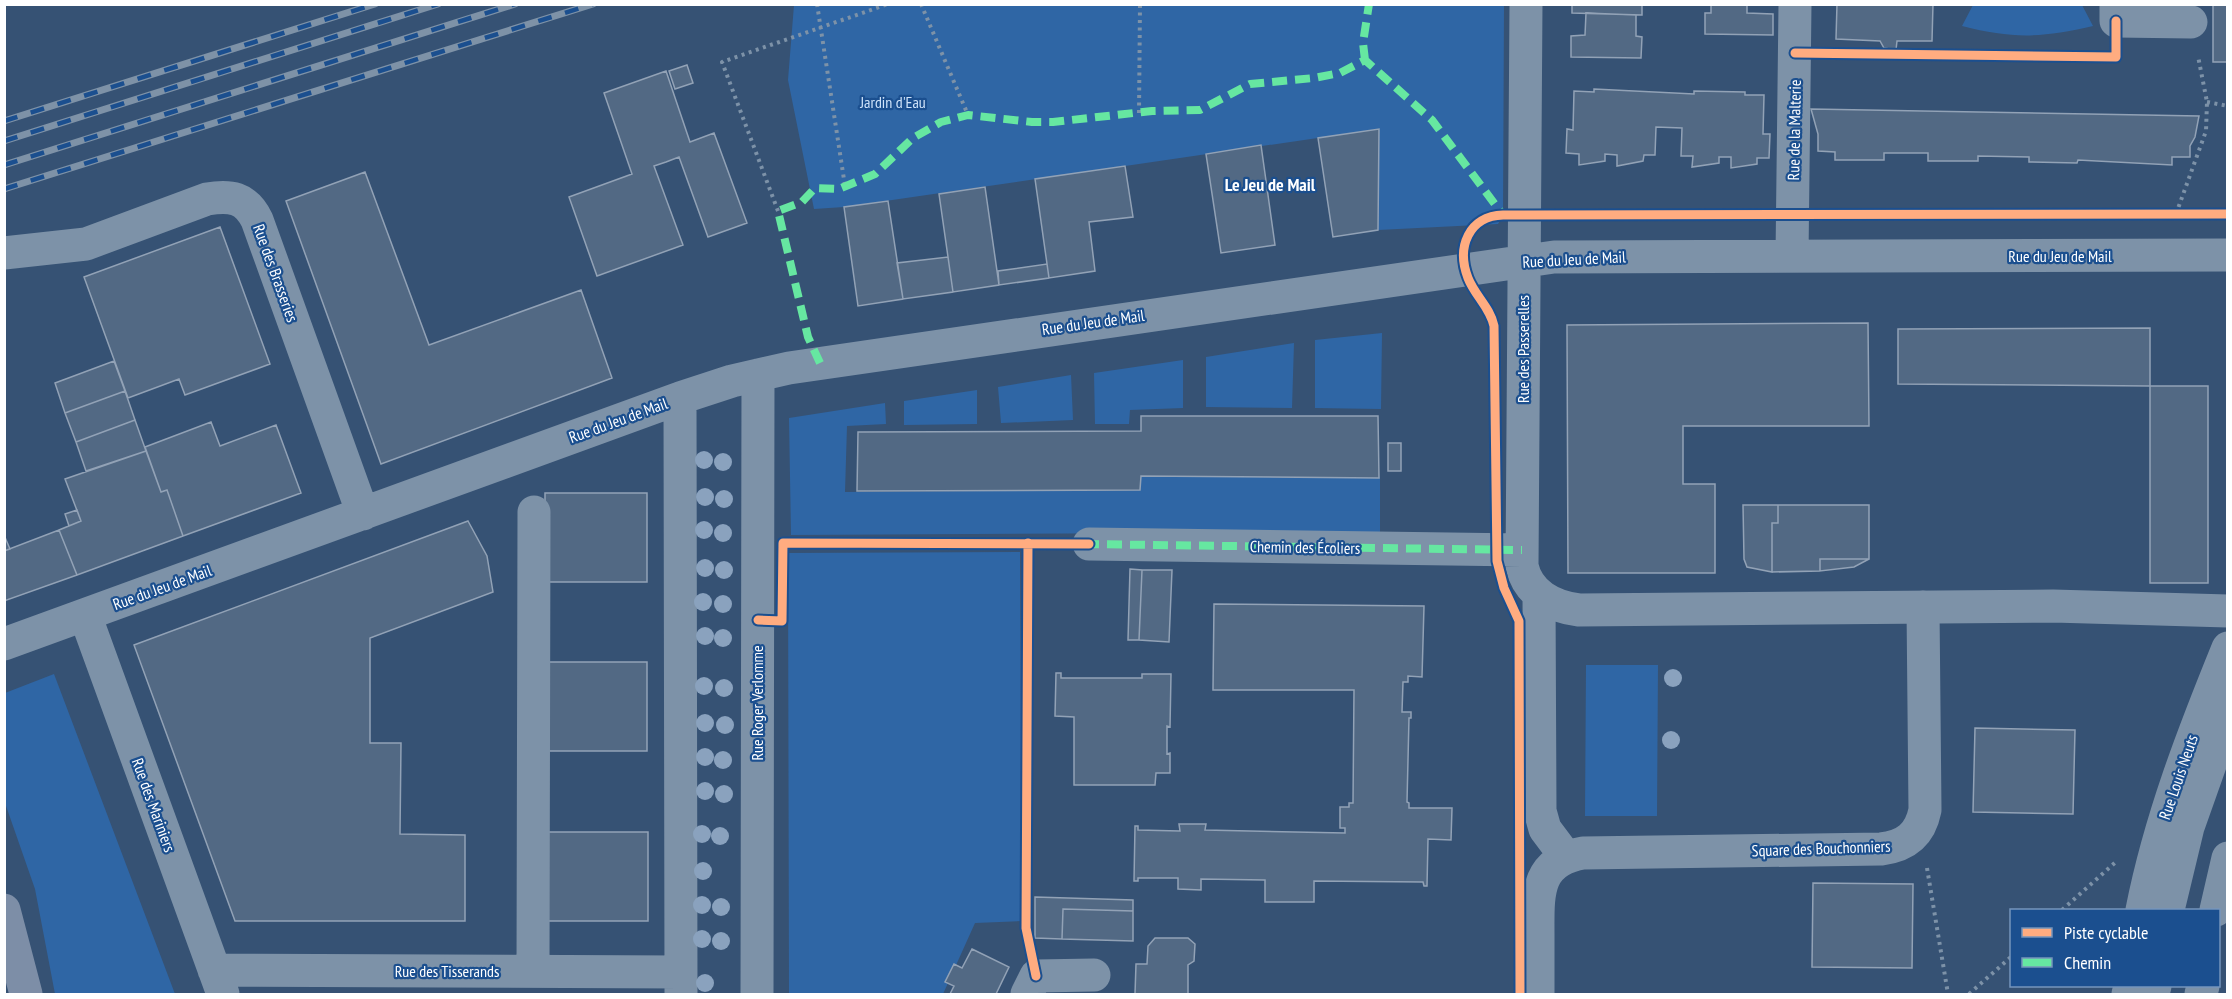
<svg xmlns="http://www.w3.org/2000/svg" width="2232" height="999" font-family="'PT Sans Narrow',sans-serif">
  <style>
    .green { fill: #2f66a5 }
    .building { fill: #526984; stroke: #92a2b6; stroke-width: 1.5 }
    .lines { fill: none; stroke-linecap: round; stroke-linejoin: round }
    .path { stroke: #7d92a8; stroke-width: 4; stroke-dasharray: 3 4.5; stroke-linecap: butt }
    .minor { stroke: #7d92a8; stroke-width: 33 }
    .major { stroke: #7d8ea7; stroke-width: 33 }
    .rail-casing { stroke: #7e92a7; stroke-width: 7 }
    .rail { stroke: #1b4f8f; stroke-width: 4.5; stroke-dasharray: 14; stroke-linecap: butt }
    .quiet { stroke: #66e7a1; stroke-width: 8; stroke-dasharray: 15 8; stroke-linecap: butt }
    .cycleway-casing { stroke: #1b4f8f; stroke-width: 13 }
    .cycleway { stroke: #ffac80; stroke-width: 9 }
    .tree { fill: #8aa2be }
    .labels { text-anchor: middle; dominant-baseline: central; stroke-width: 4.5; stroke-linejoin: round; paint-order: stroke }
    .park-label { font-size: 16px; fill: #cfe3fa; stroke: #1b4f8f }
    .street-label { font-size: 16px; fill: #fff; stroke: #1b4f8f }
    .neighbourhood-label { font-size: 18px; font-weight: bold; fill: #fff; stroke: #1b4f8f }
  </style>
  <rect width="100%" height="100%" fill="#365274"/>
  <path class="green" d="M794,5h710l-1,210 -5,9 -120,6 1,-101 -535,78 -30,2 -26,-129z
    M1973,5h109l11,21c-52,12 -80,13 -131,0z
    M1382,333l-1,76 -66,-1v-68z
    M1294,343l-2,65 -86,-1v-50z
    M1183,360v48l-53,2 -1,14h-34l-1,-51z
    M1071,375l2,45 -72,3 -3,-36z
    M977,390v34l-73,1v-24z
    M885,403l1,21 -39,2 -2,66 295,-2 1,-14 238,2 1,-2v56l-589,3 -2,-117z
    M1020,552l2,369 -47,2 -32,71h-154l-1,-441z
    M1586,665h72l-1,151h-72z
    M54,674l121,320h-120l-20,-105 -30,-86v-110z"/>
  <path class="building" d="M1572,4h70v11l-70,-2z
    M1711,4h36v9l26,1v21l-68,-1v-21h6z
    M1837,4h96l-1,37h-35l-1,9 -12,-2 -4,-7 -44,-2z
    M2213,4h15v58h-15z
    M1586,13l50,2v21l6,1 -1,21 -70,-1v-21l14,-1z
    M687,65l6,18 -18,6 -6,-18z
    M666,71l24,71 24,-9 33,90 -39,14 -29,-80 -13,5 -12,4 29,79 -86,31 -28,-79 63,-23 -28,-81z
    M1594,89l100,5v-3l51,1v3h19l-1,39h7l-1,24h-12v6l-26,4v-11h-12v6l-27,4 1,-11h-12l1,-28 -26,-1 -1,28h-11l-1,6 -26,5v-11l-12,-1v7l-26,4v-11l-13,-1 1,-24 6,1 1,-39 20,1z
    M1811,109l388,7 -4,21 -5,9v11h-18v8l-94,-5 -1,3 -48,-1v-5l-51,-1v5h-50v-8h-44v7h-49v-8l-17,-1v-17z
    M1379,129l-1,101 -45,7 -15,-99z
    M1261,145l14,100 -54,8 -15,-99z
    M1125,166l8,51 -44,5 6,49 -46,7 -14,-99z
    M365,172l64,173 152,-55 31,88 -231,86 -95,-263z
    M985,187l14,98 -46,7 -14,-98z
    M888,201l15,98 -45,7 -14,-99z
    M220,227l50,137 -85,31 -6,-16 -51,19 -44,-121z
    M948,257l5,35 -50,7 -6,-36z
    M1047,264l2,14 -50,7 -1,-14z
    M1868,323l1,103h-186v58h32v89h-147l-1,-248z
    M2150,328v58l-252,-2v-55z
    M114,361l11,30 -60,22 -10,-30z
    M2150,386h58v197h-58z
    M125,391l10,29 -59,22 -11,-29z
    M1141,416h237l1,62 -238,-2 -1,14 -283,1 1,-59 283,-1z
    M135,420l11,31 -60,20 -10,-29z
    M211,422l9,24 56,-21 25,68 -118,43 -16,-46 -6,2 -16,-45z
    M1388,443h13v28h-13z
    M146,451l15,41 6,-2 16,46 -106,39 -18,-45 22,-9 -16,-42z
    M545,493h102v89h-102z
    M1743,505h35v18h-6v49l-25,-5 -3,-8z
    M1778,505h91v54h-49v12l-48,1v-49h6z
    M77,510l4,11 -12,5 -4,-12z
    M468,521l19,35 6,36 -123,46v105h31l-1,91 65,1v86h-230l-101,-276z
    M59,530l18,45 -73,26v-50z
    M4,535l6,14 -6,2z
    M1820,559h49l-15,8 -34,4z
    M1130,569l12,1 -3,70h-11z
    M1142,570h30l-3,72 -30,-2z
    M1214,604l210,2 -2,71 -14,-1v6h-5l-1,30h9v6h-2l-2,84 2,1v5h43l-1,32 -23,-1 -1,47h-3l-1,-4 -109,-1v21h-49v-22l-64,-1v11l-23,-1v-11h-40v3h-4l1,-55h3v4l42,1 -1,-7h27l-1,6 140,3v-5h-5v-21h9v-4h4l1,-113h-141z
    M546,662h101v89h-101z
    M1056,673h5v5h81v-4h29l-1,53 -3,-1v28l3,-1v20h-14l-1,12h-81v-68l-19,-1z
    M1975,728l100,2 -2,84 -100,-2z
    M546,832h102v89h-101z
    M1813,883l100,1 -1,84 -100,-1z
    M1035,897l98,3v11l-70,-2 -1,30 -27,-1z
    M1063,909l70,2v30l-71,-2z
    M1155,938h33l7,6 -1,17 -6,4v29h-53l1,-30h11l1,-18z
    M972,949l37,18 -13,27h-46l4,-8 -9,-4 9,-18 8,4z"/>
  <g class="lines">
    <path class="path" d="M817,4l28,182
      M921,4l47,111
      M2207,102l21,4
      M1139,113l1,-109
      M778,211l-56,-149 166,-58
      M2176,214l30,-83 1,-29 -9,-46
      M1927,868l21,126
      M2062,910l55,-49
      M1969,994l43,-38"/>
    <path class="minor" d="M1526,4l-4,562c6,28 31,41 57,44l474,-4 175,5
      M2116,4v17l75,1
      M4,253l82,-9 121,-45c23,-4 39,-2 50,21l106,294
      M1792,256l3,-252
      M680,398l1,596
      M1089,544l433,6
      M1539,595l1,216 5,18 21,28
      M85,615l138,379
      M4,644l676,-246 52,-17 57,-13 765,-111 674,-2
      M2142,910c18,-91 51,-176 86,-262
      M2168,910l20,-83 40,-113
      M2216,910l12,-52
      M214,970l467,2
      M533,971l1,-459
      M757,994l1,-619
      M1027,994l9,-18 58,-1
      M1538,994c0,-20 0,-40 0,-60 0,-39 -3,-73 45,-81l298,-4c25,-3 39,-14 44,-39l-2,-203
      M2128,994l2,-8
      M2153,994l2,-8
      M2201,994l2,-8"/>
    <path class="major" d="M4,910l22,84"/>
    <g class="rail-casing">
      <path id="rail" d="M4,121l371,-117
        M4,141l434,-137
        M4,165l511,-161
        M4,189l589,-185"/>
    </g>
    <use href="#rail" class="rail"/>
    <path class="quiet" d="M1365,60l-2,-17 6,-39
      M820,363l-12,-26 -30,-126 24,-9 13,-14 24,1 36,-15 38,-36 28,-16 27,-7 64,7h21l99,-11 48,-1 50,-26 64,-6 26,-5 25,-13 67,60 71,95
      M1084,544l438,6"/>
    <g class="cycleway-casing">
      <path id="cycleway" d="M1795,53l321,4v-36
        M1028,543l-2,385 10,48
        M758,620l24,1 1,-78 306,1
        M1520,994l-1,-373 -15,-33 -7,-27 -3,-235c-4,-19 -19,-30 -26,-48 -12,-31 1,-62 35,-63l725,-1"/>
    </g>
    <use href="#cycleway" class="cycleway"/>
  </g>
  <g class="tree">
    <circle cx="704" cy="460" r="9"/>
    <circle cx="723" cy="462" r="9"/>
    <circle cx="705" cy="497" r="9"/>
    <circle cx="724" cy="499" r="9"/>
    <circle cx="704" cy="530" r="9"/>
    <circle cx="723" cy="533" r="9"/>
    <circle cx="705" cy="568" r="9"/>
    <circle cx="724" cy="570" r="9"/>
    <circle cx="703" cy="602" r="9"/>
    <circle cx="723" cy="604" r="9"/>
    <circle cx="705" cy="636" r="9"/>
    <circle cx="723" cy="638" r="9"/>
    <circle cx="1673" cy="678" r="9"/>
    <circle cx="704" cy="686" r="9"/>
    <circle cx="724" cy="688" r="9"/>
    <circle cx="705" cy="723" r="9"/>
    <circle cx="725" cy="725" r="9"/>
    <circle cx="1671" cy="740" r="9"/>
    <circle cx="705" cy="757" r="9"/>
    <circle cx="723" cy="760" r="9"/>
    <circle cx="705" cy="791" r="9"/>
    <circle cx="724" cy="794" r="9"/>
    <circle cx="702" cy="834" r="9"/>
    <circle cx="720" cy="836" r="9"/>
    <circle cx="703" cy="871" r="9"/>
    <circle cx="702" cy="905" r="9"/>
    <circle cx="721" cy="907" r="9"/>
    <circle cx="702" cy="939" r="9"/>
    <circle cx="721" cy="941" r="9"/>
    <circle cx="705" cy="983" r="9"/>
  </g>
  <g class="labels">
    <g class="park-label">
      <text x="893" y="102">Jardin d'Eau</text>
    </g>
    <g class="street-label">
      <text transform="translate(1794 130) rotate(-89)">Rue de la Malterie</text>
      <text x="2060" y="256">Rue du Jeu de Mail</text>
      <text transform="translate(1574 259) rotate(-3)">Rue du Jeu de Mail</text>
      <text transform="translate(276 273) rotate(70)">Rue des Brasseries</text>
      <text transform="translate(1093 322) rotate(-8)">Rue du Jeu de Mail</text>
      <text transform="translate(1523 349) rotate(-90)">Rue des Passerelles</text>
      <text transform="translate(618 420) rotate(-20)">Rue du Jeu de Mail</text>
      <text transform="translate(1305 547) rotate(1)">Chemin des Écoliers</text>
      <text transform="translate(162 587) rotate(-20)">Rue du Jeu de Mail</text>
      <text transform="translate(757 703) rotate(-90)">Rue Roger Verlomme</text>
      <text transform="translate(2178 777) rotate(-71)">Rue Louis Neuts</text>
      <text transform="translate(154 805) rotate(70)">Rue des Mariniers</text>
      <text transform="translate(1821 848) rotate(-2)">Square des Bouchonniers</text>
      <text x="447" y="971">Rue des Tisserands</text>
    </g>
    <g class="neighbourhood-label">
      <text x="1270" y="184">Le Jeu de Mail</text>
    </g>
  </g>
  <rect width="2232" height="999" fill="none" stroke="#ffffff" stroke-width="12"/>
  <rect x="2010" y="909" width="210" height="78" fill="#1b4f8f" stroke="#7695bc" stroke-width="1.5"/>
  <rect x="2022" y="928" width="30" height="9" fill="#ffac80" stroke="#7695bc" stroke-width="1.5"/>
  <text x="2064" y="939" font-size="18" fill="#ffffff">Piste cyclable</text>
  <rect x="2022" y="958" width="30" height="9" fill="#66e7a1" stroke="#7695bc" stroke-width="1.5"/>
  <text x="2064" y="969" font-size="18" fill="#ffffff">Chemin</text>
</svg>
